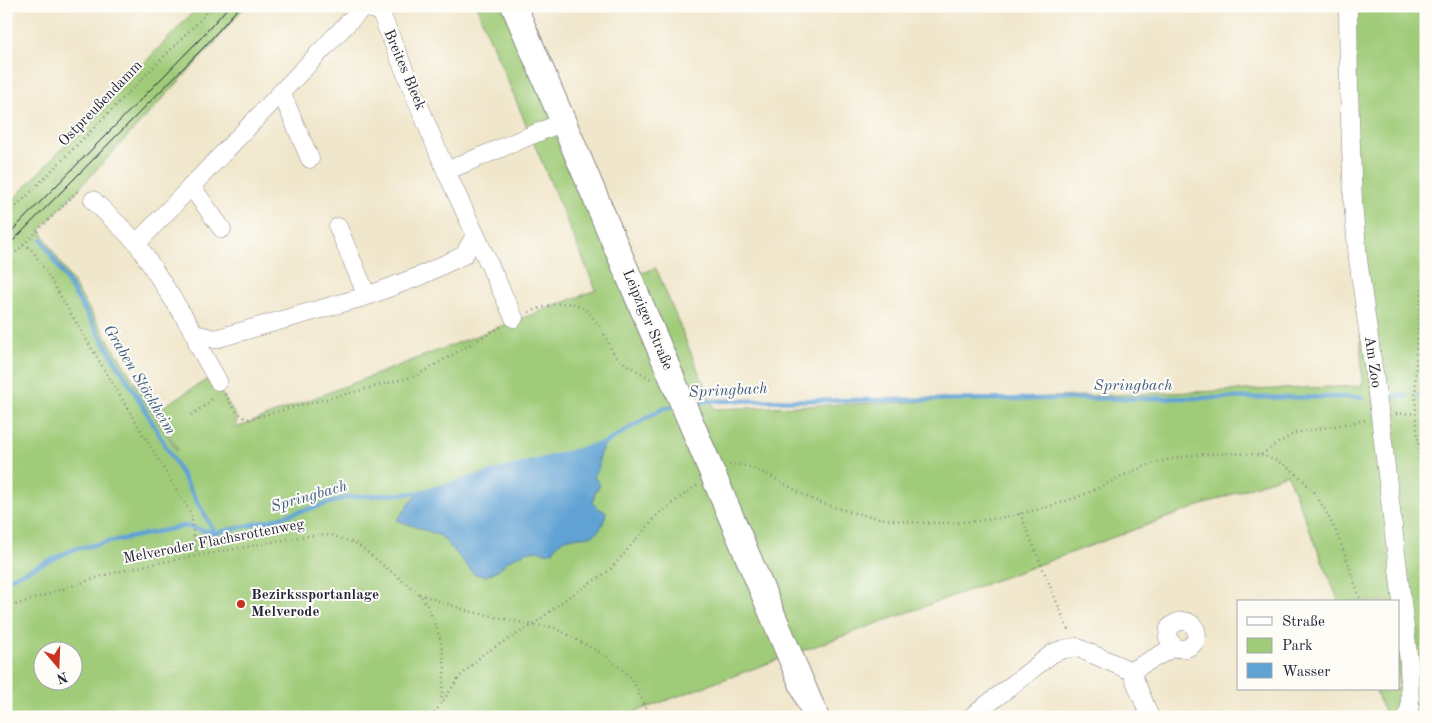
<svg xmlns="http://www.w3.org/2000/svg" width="1432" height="723" font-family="'Old Standard TT',serif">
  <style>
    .green { fill: #a0cc79; stroke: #61775a; fill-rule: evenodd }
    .water { fill: #60a2d4; stroke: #416288 }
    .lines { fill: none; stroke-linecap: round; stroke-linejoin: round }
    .stream { stroke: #60a2d4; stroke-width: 4.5 }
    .street-casing { stroke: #898483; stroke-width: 19 }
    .secondary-casing { stroke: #898483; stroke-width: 27 }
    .path { stroke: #898483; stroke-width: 2.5; stroke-dasharray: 1 4; stroke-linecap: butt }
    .street { stroke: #fff; stroke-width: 18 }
    .secondary { stroke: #fff; stroke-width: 25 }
    .tram { stroke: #22223b; stroke-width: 1 }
    .poi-dot { fill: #c8321e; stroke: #fdfcf7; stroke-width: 2 }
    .labels { text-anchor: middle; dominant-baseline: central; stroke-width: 4; stroke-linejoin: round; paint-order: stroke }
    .street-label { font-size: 15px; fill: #22223b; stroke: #fdfcf7 }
    .poi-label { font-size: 15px; font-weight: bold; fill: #22223b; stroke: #fdfcf7; text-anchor: start }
    .water-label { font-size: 16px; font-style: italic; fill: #3e5c80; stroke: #fdfcf7 }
  </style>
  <rect width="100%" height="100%" fill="#fdfcf7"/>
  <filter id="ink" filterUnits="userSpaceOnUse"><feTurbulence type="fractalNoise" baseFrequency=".02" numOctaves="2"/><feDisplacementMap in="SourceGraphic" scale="10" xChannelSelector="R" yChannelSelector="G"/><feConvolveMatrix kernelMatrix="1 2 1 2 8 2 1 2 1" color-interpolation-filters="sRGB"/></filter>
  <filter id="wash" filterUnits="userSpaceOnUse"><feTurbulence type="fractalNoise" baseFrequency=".0096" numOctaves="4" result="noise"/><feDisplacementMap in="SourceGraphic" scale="20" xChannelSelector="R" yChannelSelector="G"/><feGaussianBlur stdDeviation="1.12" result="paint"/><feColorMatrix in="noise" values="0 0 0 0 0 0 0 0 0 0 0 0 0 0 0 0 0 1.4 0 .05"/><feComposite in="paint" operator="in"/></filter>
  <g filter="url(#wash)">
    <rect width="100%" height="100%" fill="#f0e6cb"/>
    <path class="green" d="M199,6h46l-32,39 -173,185 137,221 1,-1 -23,-38 56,-35 25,39v12l360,-138 -120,-284h35l115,273 30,-11 58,141 648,-23 -7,-274 -1,-106h72v711h-40l-11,-28h23v-87h-59l-52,-128 -666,243h-615v-510zM42,650h30v30h-30z"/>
    <path class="water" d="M605,443l-6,13v11l-5,10 6,8 -5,7 -2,11 5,5 8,4c-1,6 -3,14 -8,19 -12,13 -32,-3 -45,20l-7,2 -9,-3 -11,2 -17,8 -11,10 -12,6 -12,-2 -33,-38 -44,-16 21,-27z"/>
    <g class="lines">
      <path class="stream" d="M42,240l102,168 71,125
        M1387,396h19
        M1419,396h7
        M691,404l15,-3 656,-4
        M6,580l69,-31 110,-23 30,7 53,-12 81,-24 69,-4 187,-50 58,-35 13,-2"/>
    </g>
  </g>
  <g filter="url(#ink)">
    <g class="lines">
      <g class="street-casing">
        <path id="street" d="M1348,6l1,84 4,113 5,56 22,157 29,246 1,44 -3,11
          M281,92l29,67
          M446,171l117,-49
          M191,186l31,43
          M93,200l44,43 58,91 3,11 20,36
          M338,227l29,69
          M137,243l226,-236 17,4 66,160 68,147
          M195,334l20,5 152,-43 53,-20 44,-21 11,-20
          M1131,671l19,46
          M971,717l82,-64 11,-4 12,-2 55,24 43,-24c5,2 10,3 15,0 19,-10 0,-39 -20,-19l-1,10 6,9"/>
      </g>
      <g class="secondary-casing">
        <path id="secondary" d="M514,6l302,711"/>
      </g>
      <path class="path" d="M6,217l198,-201 8,-10
        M23,245l7,3 5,6 156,260 5,41
        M16,252l64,-63
        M1426,264c-8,49 -12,99 -10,149 1,29 6,59 10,87
        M529,312c38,-13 54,-16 75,22 4,7 7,18 14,24 9,8 22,14 33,21
        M225,394c6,10 11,21 23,25l168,-43 86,-50
        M1396,414l20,-1
        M191,415l15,-10 9,-10
        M1261,455c9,3 17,6 25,11 43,28 59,89 75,136
        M729,465c25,-5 66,28 90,37 38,14 79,21 119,21 45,0 92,-9 134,-24 21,-7 39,-18 59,-27 41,-18 86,-21 130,-17l14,-10 20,-12 71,-13
        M1020,513l49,119
        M419,594l49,17 65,14 20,2 28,15 27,15 23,21 20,39
        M6,608l102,-34 44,-10 153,-28 26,-1 26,9 62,50 8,11 13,32 5,30 -4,34
        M432,717l26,-38 25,-25 50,-29 34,-27 43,-28 48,-56 39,-29"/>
      <use href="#street" class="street"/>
      <use href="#secondary" class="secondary"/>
      <path class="tram" d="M6,237l193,-197 30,-34
        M6,248l199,-202 35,-40"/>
    </g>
  </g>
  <circle class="poi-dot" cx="241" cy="604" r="5"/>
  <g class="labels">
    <g class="street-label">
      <text transform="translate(404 70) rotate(67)">Breites Bleek</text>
      <text transform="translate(101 104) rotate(-46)">Ostpreußendamm</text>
      <text transform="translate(647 320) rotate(67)">Leipziger Straße</text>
      <text transform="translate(1372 362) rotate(82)">Am Zoo</text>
      <text transform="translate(214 542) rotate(-11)">Melveroder Flachsrottenweg</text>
    </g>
    <g class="poi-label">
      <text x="251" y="595">Bezirkssportanlage<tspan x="251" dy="17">Melverode</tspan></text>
    </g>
    <g class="water-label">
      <text transform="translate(139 380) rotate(59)">Graben Stöckheim</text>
      <text x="1133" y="386">Springbach</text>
      <text transform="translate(728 391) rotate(-3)">Springbach</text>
      <text transform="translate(309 497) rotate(-16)">Springbach</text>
    </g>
  </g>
  <rect width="1432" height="723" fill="none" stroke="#fdfcf7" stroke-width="25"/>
  <rect x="1237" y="600" width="162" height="90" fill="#fdfcf7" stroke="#a5a5ac"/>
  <rect x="1247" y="617" width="25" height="8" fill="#ffffff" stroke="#a5a5ac"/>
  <text x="1282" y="626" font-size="15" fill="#22223b">Straße</text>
  <rect x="1247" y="638" width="25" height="15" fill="#a0cc79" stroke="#a5a5ac"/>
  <text x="1282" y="650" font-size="15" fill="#22223b">Park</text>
  <rect x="1247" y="663" width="25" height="15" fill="#60a2d4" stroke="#a5a5ac"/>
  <text x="1282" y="676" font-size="15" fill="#22223b">Wasser</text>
  <g transform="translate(58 666) rotate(161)"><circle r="24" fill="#fdfcf7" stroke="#a5a5ac"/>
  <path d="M0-4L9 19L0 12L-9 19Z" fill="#c8321e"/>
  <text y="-8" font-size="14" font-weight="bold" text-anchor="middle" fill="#22223b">N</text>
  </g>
</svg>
